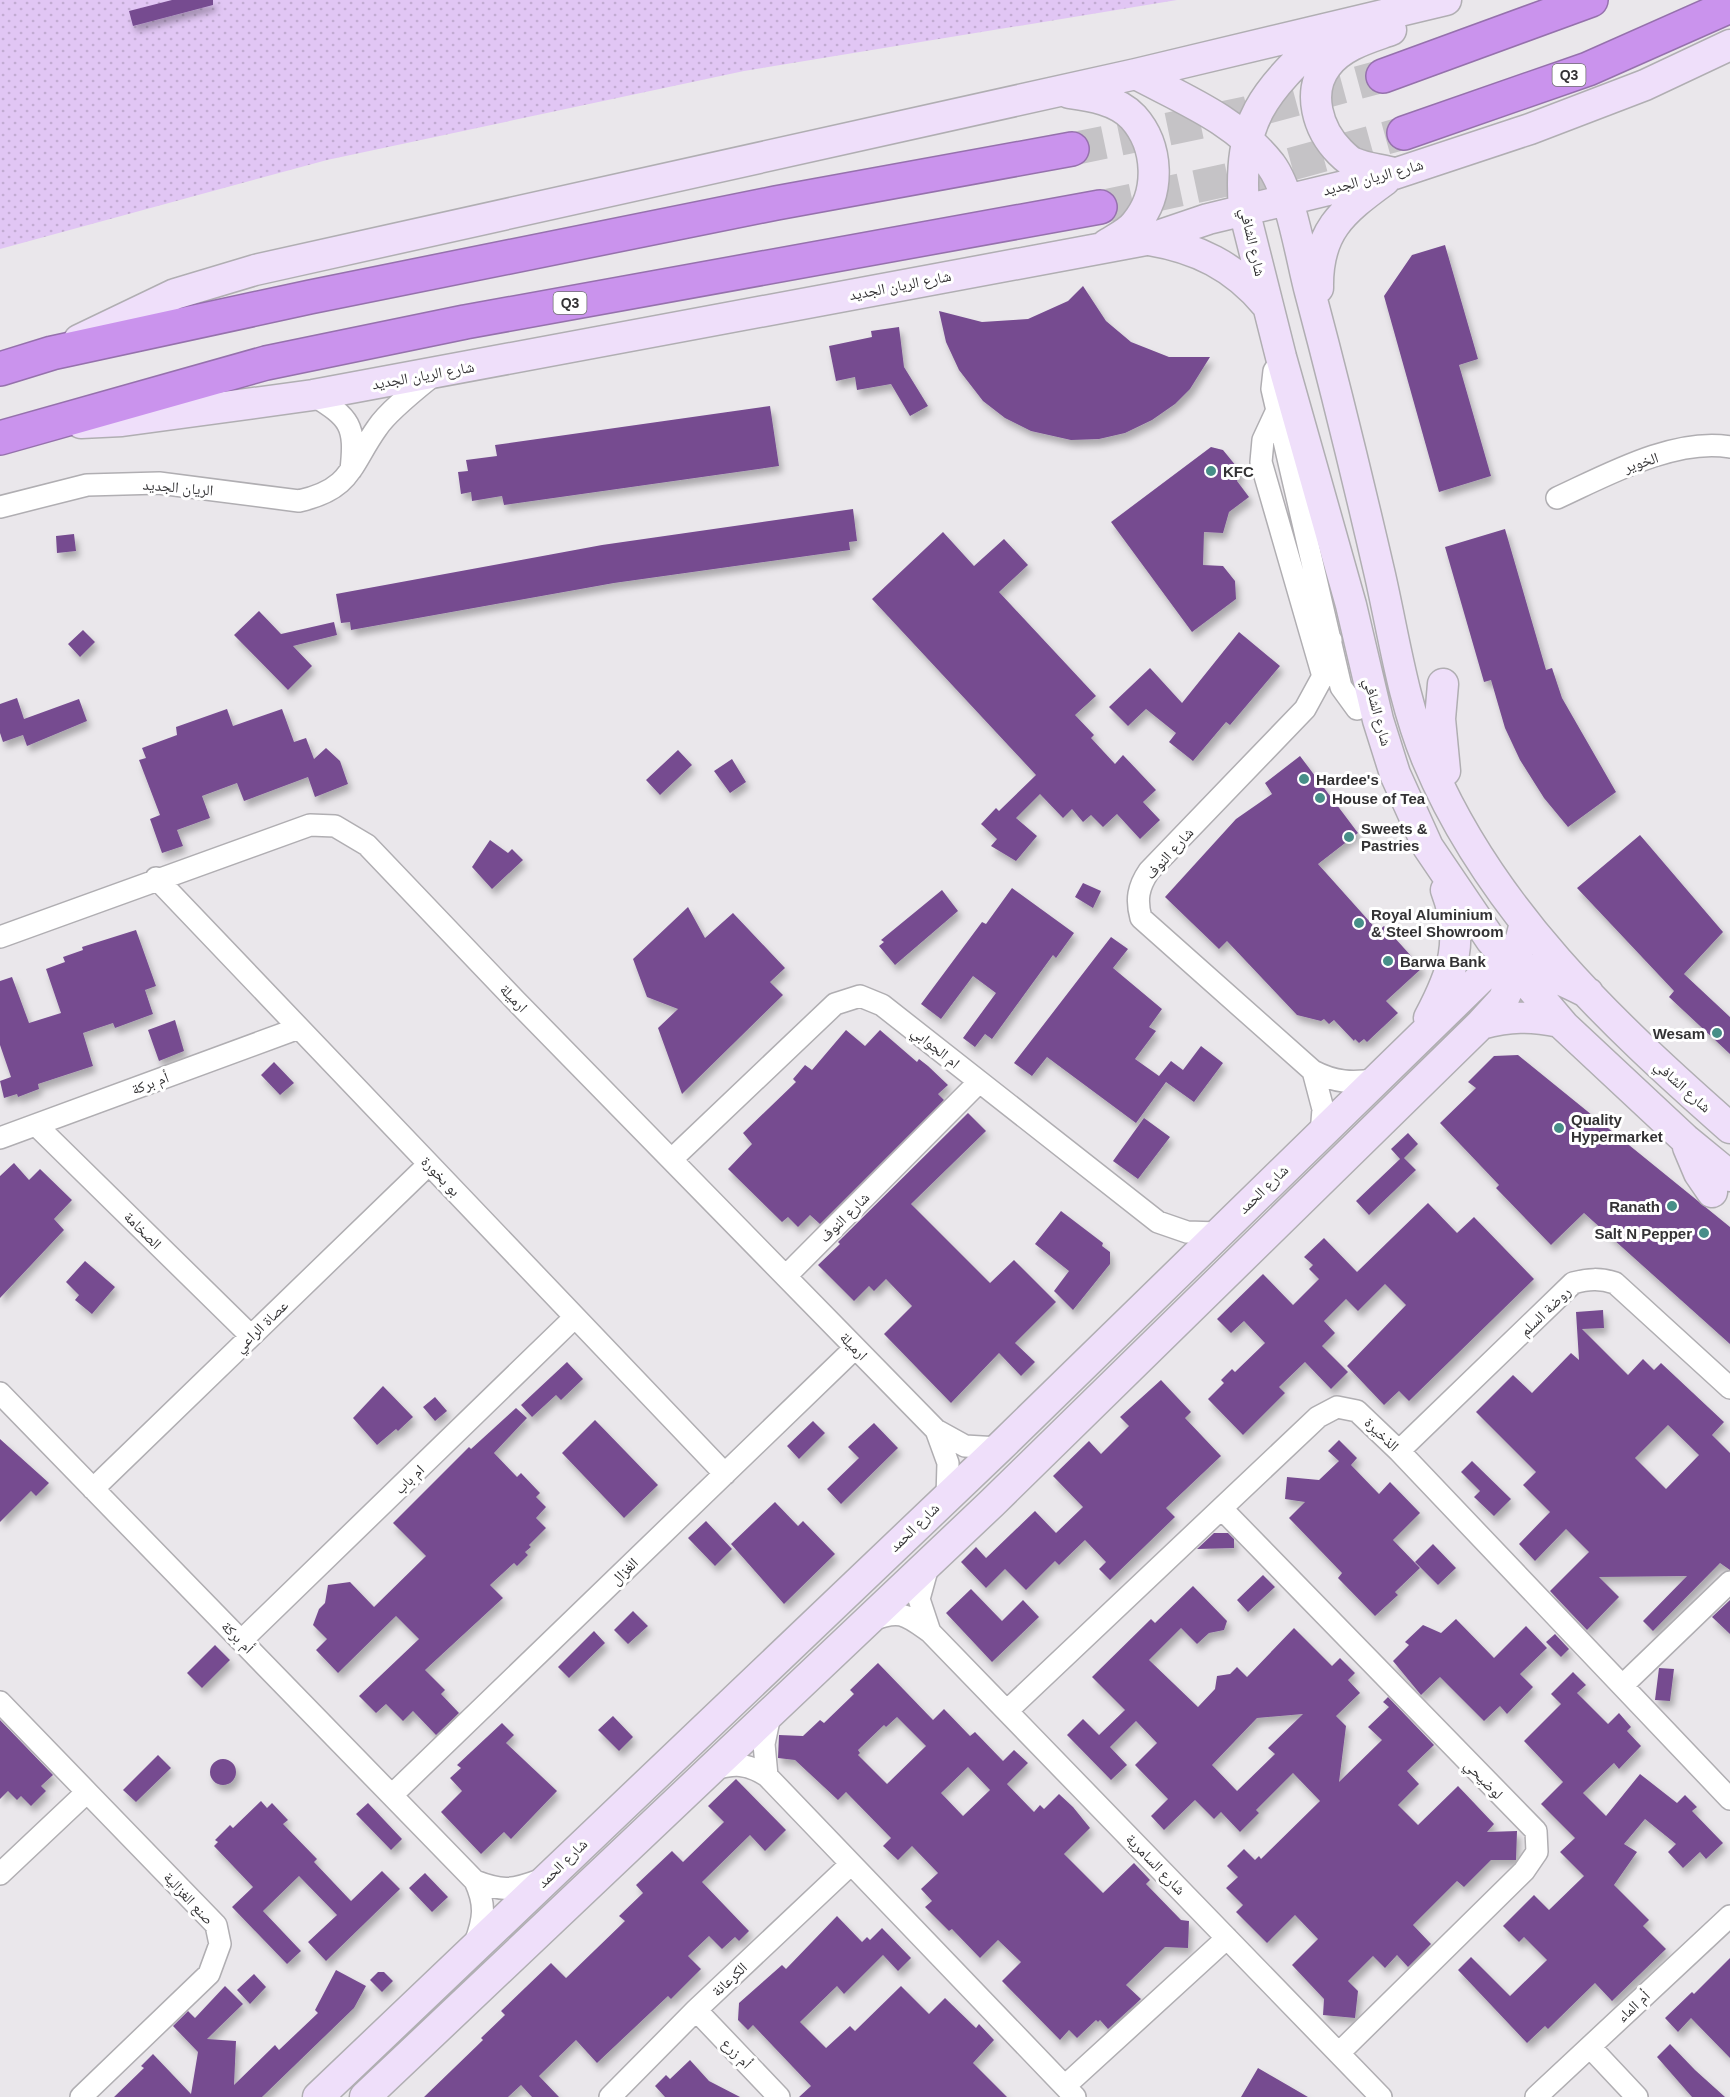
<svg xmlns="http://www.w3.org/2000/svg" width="1730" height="2097" font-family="Arial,'Noto Naskh Arabic',sans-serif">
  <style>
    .grass { fill: url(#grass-dots) }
    .building { fill: #764c90; fill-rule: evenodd; filter: url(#shadow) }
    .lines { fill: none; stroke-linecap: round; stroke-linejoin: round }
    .highway-tunnel { stroke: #c5c3c6; stroke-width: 33; stroke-dasharray: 33 16; stroke-linecap: butt }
    .street-casing { stroke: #b0aeb2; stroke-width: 24 }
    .secondary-casing { stroke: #b0aeb2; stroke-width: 33 }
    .highway-casing { stroke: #9571ac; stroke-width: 36 }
    .street { stroke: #fff; stroke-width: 21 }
    .secondary { stroke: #efdffa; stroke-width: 30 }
    .highway { stroke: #ca93ed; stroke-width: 33 }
    .poi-dot { fill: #478e88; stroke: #fff; stroke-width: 2 }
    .labels { text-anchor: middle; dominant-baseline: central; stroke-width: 6; stroke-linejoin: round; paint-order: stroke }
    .shield { fill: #fff; stroke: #707071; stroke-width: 1.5 }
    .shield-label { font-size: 14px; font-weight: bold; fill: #333234 }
    .street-label { font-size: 15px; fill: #333234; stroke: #fff }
    .poi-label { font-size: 15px; font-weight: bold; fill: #333234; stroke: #fff; text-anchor: start }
  </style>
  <defs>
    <pattern id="grass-dots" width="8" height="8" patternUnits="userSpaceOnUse" patternTransform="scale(1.5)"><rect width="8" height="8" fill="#e1c6f4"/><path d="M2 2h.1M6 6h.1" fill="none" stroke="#c2abd2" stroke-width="1.8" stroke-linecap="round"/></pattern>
    <filter id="shadow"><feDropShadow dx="3.5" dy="6" stdDeviation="3" flood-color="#0004"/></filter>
  </defs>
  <rect width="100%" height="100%" fill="#eae7eb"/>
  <path class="grass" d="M0,0h1177l-433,71 -417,89 -327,89z"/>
  <path class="building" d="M172,0h41v5l-80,21 -4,-15z
    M1445,245l33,114 -19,6 32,111 -52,16 -55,-196 28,-41z
    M1083,286l23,35 25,21 38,15h41l-20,32 -15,15 -23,16 -27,13 -26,6 -28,1 -40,-9 -26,-13 -22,-17 -24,-31 -13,-28 -7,-31 43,11 46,-3 40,-18z
    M899,327l5,40 24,39 -18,10 -19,-32 -34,6 -2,-13 -19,4 -7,-35 43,-9 -1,-6z
    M770,406l9,60 -275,39 -2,-9 -30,5 -1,-9 -10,2 -3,-22 10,-1 -2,-11 31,-4 -2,-11z
    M1211,447l12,3 18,22 -4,9 12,16 -20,15 -6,21 -19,-1 -1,33 20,1 12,15 1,18 -44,33 -81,-110z
    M853,509l4,32 -8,1 1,8 -236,33 -263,47 -1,-8 -9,1 -5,-29 266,-49z
    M1505,529l41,141 6,-2 10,30 54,94 -48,35 -24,-29 -24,-38 -15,-32 -14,-48 -7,2 -39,-135z
    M943,532l31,34 30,-27 24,26 -29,27 97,104 -21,19 19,20 -3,3 24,26 8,-9 33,35 -13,12 17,18 -20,19 -23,-25 -14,13 -12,-12 -8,7 -11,-13 -9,9 -23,-24 -24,24 21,18 -21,25 -25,-15 6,-7 -16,-15 15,-16 3,3 37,-36 -164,-176z
    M74,534l2,17 -19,2 -1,-17z
    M259,611l22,23 53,-12 3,13 -44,11 19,20 -24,24 -54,-55z
    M83,630l12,12 -15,15 -12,-13z
    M1239,632l41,34 -50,59 -4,-3 -33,39 -24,-19 7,-9 -30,-24 -18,17 -19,-19 41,-39 32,35z
    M17,698l7,21 55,-20 8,22 -60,25 -4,-11 -20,7 -3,-9v-29z
    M227,709l6,17 49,-17 12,33 12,-4 8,21 12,-11 14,13 8,23 -33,13 -7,-20 -64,24 -7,-18 -35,13 8,22 -33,12 6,16 -21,7 -12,-34 10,-4 -21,-55 7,-2 -4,-10 35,-13 -1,-8z
    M678,750l14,15 -32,30 -14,-15z
    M1300,756l58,77 -40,31 60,67 6,-5 38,42 -36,33 12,12 -31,29 -3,-3 -5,4 -4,-4 -1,2 -20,-21 -5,4 -5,-5 -3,2 -24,-6 -70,-74 -8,8 -54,-52 71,-78 36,-25 -7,-11z
    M732,759l14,23 -16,11 -16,-22z
    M1640,835l83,97 -39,42 46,43v37l-61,-57 5,-6 -97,-103z
    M490,840l18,13 4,-4 11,11 -31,29 -20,-22z
    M1083,883l18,8 -8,17 -18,-11z
    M1012,888l62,45 -18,25 -3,-3 -61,84 -7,-5 -10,13 -12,-9 33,-45 -23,-17 -32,43 -20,-15 61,-82 4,2z
    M942,890l16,21 -63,54 -16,-19 5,-4 -3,-2z
    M688,907l17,31 28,-25 52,55 -15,14 13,13 -101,99 -24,-66 20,-19 -31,-12 -14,-38z
    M136,930l20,56 -11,4 8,24 -38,14 -2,-5 -30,10 10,33 -55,18 1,5 -21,8 -1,-3 -13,4 -4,-17 11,-4 -11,-32v-64l12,-4 17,46 32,-10 -15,-44 19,-7 -2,-5 20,-7 -1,-3z
    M1111,937l17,12 -15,19 49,41 -13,18 7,4 -21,28 24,17 12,-15 12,9 18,-24 22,17 -29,39 -28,-20 -30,41 -89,-66 -15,19 -18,-13z
    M175,1020l9,31 -25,10 -11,-31z
    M846,1030l19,16 15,-16 37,32 2,-3 9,7 20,19 -10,9 6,6 -124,124 -10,-9 -12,12 -10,-10 -6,5 -54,-53 24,-25 -9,-11 53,-51 -3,-3 12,-14 7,5z
    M1518,1055l212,172v117l-146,-131 -33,32 -55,-57 3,-3 -59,-62 36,-35 -8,-6 26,-26z
    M274,1062l20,21 -14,12 -19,-20z
    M968,1113l18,18 -75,73 79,79 24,-23 42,42 -41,41 20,19 -14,14 -22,-23 -48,50 -67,-69 28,-28 -26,-27 -12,12 -5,-5 -15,15 -36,-36 22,-21 -2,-2z
    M1144,1118l26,19 -32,42 -25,-18z
    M1408,1133l10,11 -14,14 12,12 -47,45 -13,-14 44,-42 -9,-10z
    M14,1163l15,17 11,-11 32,31 -18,19 10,11 -64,68v-122z
    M1428,1203l29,30 17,-16 60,62 -125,122 -10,-10 -15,14 -37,-39 59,-61 -21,-21 -27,27 -12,-12 -22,22 11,12 -13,13 26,26 -17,17 -26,-27 -26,25 6,6 -42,42 -35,-36 16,-16 -3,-3 11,-11 3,3 30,-29 -21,-22 -13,12 -14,-14 46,-45 30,31 26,-26 -10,-10 4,-4 -9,-8 20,-19 33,34z
    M1061,1211l42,32 -1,3 8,6v12l-37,46 -19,-19 15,-20 -34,-27z
    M85,1261l30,26 -23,27 -17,-14 4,-5 -13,-13z
    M1603,1310l1,18 -22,1 46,46 15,-16 11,11 7,-7 63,59 -12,13 18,18v117l-10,-7 -67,68 -10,-10 44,-45 -88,1 20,20 -32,33 -37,-39 39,-39 -23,-23 -31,32 -16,-17 31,-32 -27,-27 13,-13 -60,-60 37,-37 19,18 39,-40 8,7 -3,-48zM1668,1425l31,30 -33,34 -31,-31z
    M567,1362l16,17 -22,21 -5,-5 -24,22 -11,-12z
    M1161,1380l30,32 -6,6 36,38 -55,52 9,9 -65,63 -11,-11 7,-7 -21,-22 -26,25 -4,-4 -29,29 -21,-21 -19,19 -25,-26 15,-15 10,11 49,-47 21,22 27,-26 -30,-31 36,-35 12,13 28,-28 -9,-9z
    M383,1386l30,31 -15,14 -2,-2 -19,16 -24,-27z
    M435,1397l12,14 -12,10 -12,-14z
    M516,1408l11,10 -33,35 23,24 4,-4 19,20 -4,4 10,10 -10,11 10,10 -17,17 2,2 -6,5 3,3 -11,11 -3,-3 -24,22 13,13 -78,72 20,20 -4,4 18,19 -23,22 -23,-24 -10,10 -17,-17 -10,9 -17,-17 60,-57 -23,-23 -58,57 -22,-23 11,-11 -14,-14 6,-16 6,-6 3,-18 22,-3 24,25 52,-51 -33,-33 76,-76 2,2z
    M595,1420l63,65 -34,33 -62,-65z
    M813,1421l12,12 -26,26 -12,-13z
    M874,1423l24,25 -57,56 -14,-15 32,-31 -11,-11z
    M0,1439l49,44 -13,13 -5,-5 -31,31z
    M1339,1440l18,18 -6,7 28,29 11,-12 30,31 -27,27 27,28 -25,24 3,3 -23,21 -37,-38 4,-5 -53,-55 16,-16 -20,-3 2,-22 32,3 20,-19 -11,-10z
    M1472,1461l39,38 -17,17 -20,-19 6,-6 -19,-19z
    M775,1502l23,24 5,-5 32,33 -51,50 -53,-60z
    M706,1521l26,28 -17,17 -27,-28z
    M1214,1533h14l6,6v9l-37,1z
    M1433,1544l23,24 -18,17 -23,-23z
    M1263,1575l12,12 -27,25 -11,-12z
    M1193,1586l34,35 -3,9 -15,3 -12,11 -16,-16 -32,32 49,47 17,-18 2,-13 13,-2 7,-7 10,10 47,-49 38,38 8,-8 15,15 -7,7 12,13 -24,23 10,10 -7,56 43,-42 -14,-13 21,-20 -6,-5 5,-5 46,48 -27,26 12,13 -21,21 20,20 40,-39 36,38 -7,8 30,-1 -1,29h-25l-27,27 -7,-6 -44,44 18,19 -23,23 -11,-12 -12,13 -12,-12 -25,25 10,10 -3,27 -32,-3 1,-16 -32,-34 26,-26 -23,-24 -28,28 -31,-31 7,-7 -17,-17 12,-11 -11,-11 17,-17 11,11 4,-4 2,3 59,-58 -27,-28 -37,37 3,3 -19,19 -19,-20 -7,7 -19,-19 -31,30 -13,-14 17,-17 -33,-34 22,-22 -21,-22 -26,26 17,18 -16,15 -44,-45 16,-16 16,16 26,-25 -33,-33 59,-58 4,4zM1303,1714l-35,34 7,6 -38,37 -25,-26 45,-47z
    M971,1589l31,32 21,-21 16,17 -47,45 -46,-49z
    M1730,1600v34l-18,-17z
    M633,1611l15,15 -20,18 -14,-14z
    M1456,1619l38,39 32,-32 21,22 -27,26 13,13 -26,27 -7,-8 -16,15 -44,-44 -19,18 -28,-34 16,-16 -4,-3 18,-17 18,8z
    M594,1631l11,12 -36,35 -11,-11z
    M1555,1634l14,15 -8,8 -15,-15z
    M215,1645l15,15 -28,28 -15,-15z
    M878,1663l55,57 11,-11 26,27 5,-4 28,29 11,-11 14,13 -21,21 27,28 6,-7 4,4 15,-15 14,13 17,21 -26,26 39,39 31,-30 16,17 -4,4 35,36 8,1 -1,27 -23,-1 -39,38 15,14 -33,30 -8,-9 -2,2 -2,-2 -19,18 -8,-8 -9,10 -58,-59 19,-19 -23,-22 -18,18 -28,-29 -3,2 -24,-24 7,-6 -11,-12 17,-16 -26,-27 -14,14 -15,-14 8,-8 -45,-46 -8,8 -43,-40 -17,-2 1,-23 24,1 17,-16 4,3 30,-29 -4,-4zM897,1717l29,29 -39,38 -29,-29 2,-2 -2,-3 26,-25 2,2zM968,1767l22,23 -27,26 -22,-23z
    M1659,1668l15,1 -4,32 -15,-1z
    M1573,1672l13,13 -9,8 31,31 11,-11 12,14 -4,4 14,15 -22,23 -5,-6 -31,30 23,23 34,-42 37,29 8,-8 12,12 -5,4 31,32 -17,16 -6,-7 -17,16 -15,-16 8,-8 -31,-25 -21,25 13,8 -23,33 35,35 -6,6 23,23 -54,52 -17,-18 -47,46 -3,-3 -18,17 -69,-73 13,-13 39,39 37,-36 -23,-23 -5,5 -16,-16 31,-31 15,15 35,-34 -24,-24 15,-14 -34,-34 22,-22 -39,-41 37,-37 -10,-10z
    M613,1716l20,21 -14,14 -21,-21z
    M0,1720l53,55 -12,11 5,5 -15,15 -10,-10 -4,4 -9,-9 -8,8z
    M502,1723l12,12 -8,8 51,48 -46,48 -7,-7 -23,22 -40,-42 21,-21 -12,-13 11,-10 -4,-3z
    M158,1755l13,13 -35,34 -13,-12z
    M210 1772a13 13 0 1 1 26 0a13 13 0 1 1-26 0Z
    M736,1779l50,51 -21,21 -15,-16 -48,47 47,49 -10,10 -4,-4 -13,12 -13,-13 -21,20 13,13 -30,30 -3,-3 -71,67 -21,-23 -37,36 20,21h-27l-11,-12 -13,12h-84l59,-57 -2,-2 24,-23 -4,-4 50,-48 15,15 59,-57 -6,-5 24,-23 -7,-8 36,-34 11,11 41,-40 -16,-16z
    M261,1801l6,7 5,-5 16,17 -5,4 34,35 -3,3 37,39 31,-30 18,18 -74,72 -18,-19 29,-27 -38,-39 -36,35 38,40 -14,13 -55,-57 21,-20 -39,-41 4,-4 -3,-2 15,-15 3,3z
    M368,1803l34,36 -11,11 -35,-36z
    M425,1873l23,24 -16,15 -23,-24z
    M837,1916l25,26 5,-5 3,3 12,-12 29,30 -13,13 -15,-16 -39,39 -7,-8 -37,36 26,26 24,-22 5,5 46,-45 28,28 16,-16 31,30 3,-4 15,16 -21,23 34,34h-208l12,-11 -58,-61 -5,5 -10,-10 1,-17 43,-38 4,4z
    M1730,1958v100l-39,-40 -13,14 -13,-14 27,-26 2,2z
    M336,1970l30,16 -12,22 -92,89h-148l30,-29 -3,-2 12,-12 38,40 7,-42 -25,-26 15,-15 7,7 30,-32 18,18 -36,35 29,2 -2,44 41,-40 4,5 39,-37 -3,-3z
    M378,1972h6l9,9 -11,11 -12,-12z
    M254,1974l12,13 -16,17 -13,-14z
    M1670,2044l25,26 30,27h-33l-35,-40z
    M690,2060l19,21 31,16h-75l-10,-11 11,-11 4,4z
    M1258,2068l50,29h-67z"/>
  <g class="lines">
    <path class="highway-tunnel" d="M1072,149l174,-36 137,-37
      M1100,207l155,-33 149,-41"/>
    <g class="street-casing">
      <path id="street" d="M1282,359l-8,12 -2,18 69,298 16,22
        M313,395c37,23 43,30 38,75
        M1277,410l-14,30 -2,22 61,211
        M1557,498c48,-22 118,-61 173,-51
        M0,507l87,-22 72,-2 140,18c53,-12 51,-35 78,-73 11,-17 42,-41 58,-54
        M1331,640l-8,36 -18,33 -156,162c-11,16 -13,29 -8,47l172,153c21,11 40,13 63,8
        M156,878l569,596
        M0,937l310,-112 25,1 32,19 148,155 421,430 29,16 34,2
        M1313,1071l10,38 -2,25
        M36,1125l215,211
        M0,1138l299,-110
        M672,1159l163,-155 25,-8 22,9 276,217 29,10 31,1
        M786,1276l193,-194
        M0,1393l475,488c11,24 9,38 0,62
        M936,1430l12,33 -1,34
        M1399,1451l174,-168c15,-4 27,-5 42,0l115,105
        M93,1489l336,-325
        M1222,1509l314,322 1,21 -13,19 -185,182
        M929,1563l-10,36 11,33
        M872,1620c29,-11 34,-5 58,12l451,465
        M242,1640l333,-323
        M1623,1685l107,-103
        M0,1702l87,90
        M1007,1711l311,-294 19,-10 20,4 42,40 331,348
        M712,1770c22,-7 35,-7 55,6l308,321
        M767,1776l-3,-32 6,-29
        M392,1795l463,-447
        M0,1874l87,-82 129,133 4,19 -11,30 -128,123
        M475,1881c28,11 38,9 65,-1
        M696,2010l83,87
        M1590,2047l47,50
        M1065,2086l162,-148
        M610,2097l86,-87 155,-146
        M1536,2097l194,-181"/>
    </g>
    <g class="secondary-casing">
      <path id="secondary" d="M1331,29c-65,62 -94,86 -87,181l37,147 70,248 27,115 17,54 33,73 63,93 73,86 121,113 45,37
        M1136,74c49,26 100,46 135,91 20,27 30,93 39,127 25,94 48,188 70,283 14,62 23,126 47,184 63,151 183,263 303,369
        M1069,93c22,3 48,7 64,24 26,29 28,76 3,106 -6,9 -21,16 -30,22
        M1390,172c-12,-3 -25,-4 -36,-9 -5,-2 -10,-7 -14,-11 -22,-22 -34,-60 -13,-87 15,-20 42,-27 64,-35
        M1149,240c48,8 85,26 117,64
        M1318,288c-1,-56 23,-76 67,-108
        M79,340l96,-46 80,-24 881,-196 310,-74
        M81,423l41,-2 191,-26 833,-155 62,-21 186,-45 136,-45 115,-44 85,-40
        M1443,684l-3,35 5,52
        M1429,1018c24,-45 36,-78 17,-128
        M1481,1024c30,-8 48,-8 79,-2
        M1688,1147l11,26 13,19
        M318,2097l681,-649 486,-474c37,-15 70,2 103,19
        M365,2097l627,-594 489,-479 22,-24 5,-11 17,-66"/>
    </g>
    <g class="highway-casing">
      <path id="highway" d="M1383,76l208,-76
        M1404,133l184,-64 142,-63
        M0,369l52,-16 258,-56 466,-94 296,-54
        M0,438l266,-75 199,-41 635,-115"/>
    </g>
    <use href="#street" class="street"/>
    <use href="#secondary" class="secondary"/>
    <use href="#highway" class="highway"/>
  </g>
  <g class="poi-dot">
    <circle cx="1211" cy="471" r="6"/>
    <circle cx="1304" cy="779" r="6"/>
    <circle cx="1320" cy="798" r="6"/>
    <circle cx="1349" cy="837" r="6"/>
    <circle cx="1359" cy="923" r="6"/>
    <circle cx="1388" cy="961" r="6"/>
    <circle cx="1717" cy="1033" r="6"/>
    <circle cx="1559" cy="1128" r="6"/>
    <circle cx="1672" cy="1206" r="6"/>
    <circle cx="1704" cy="1233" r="6"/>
  </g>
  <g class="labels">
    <g class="shield">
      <rect x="1552.5" y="64" width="33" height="22" rx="4.5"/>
      <rect x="553.5" y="292" width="33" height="22" rx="4.5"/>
    </g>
    <g class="shield-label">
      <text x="1569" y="75">Q3</text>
      <text x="570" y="303">Q3</text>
    </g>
    <g class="street-label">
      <text transform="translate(1373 177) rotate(-15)">شارع الريان الجديد</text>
      <text transform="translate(1253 242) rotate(77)">شارع الشافي</text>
      <text transform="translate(900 285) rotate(-11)">شارع الريان الجديد</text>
      <text transform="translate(423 375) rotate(-10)">شارع الريان الجديد</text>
      <text transform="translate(1641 462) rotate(-18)">الخوير</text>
      <text transform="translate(178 487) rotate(5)">الريان الجديد</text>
      <text transform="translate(1378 712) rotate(75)">شارع الشافي</text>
      <text transform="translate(1169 853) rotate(-48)">شارع النوف</text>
      <text transform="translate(514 998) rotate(46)">ارميلة</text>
      <text transform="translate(936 1047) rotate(39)">ام الجوابي</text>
      <text transform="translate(150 1083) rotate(-20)">أم بركة</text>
      <text transform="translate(1683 1086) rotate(42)">شارع الشافي</text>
      <text transform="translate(441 1176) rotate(46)">بو بخورة</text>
      <text transform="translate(1263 1189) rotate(-44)">شارع الحمد</text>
      <text transform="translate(844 1217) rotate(-45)">شارع النوف</text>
      <text transform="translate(143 1230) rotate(45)">الصخامة</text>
      <text transform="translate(1545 1311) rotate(-44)">روضة السلم</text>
      <text transform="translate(261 1326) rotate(-44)">عصاة الراعي</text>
      <text transform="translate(854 1346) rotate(46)">ارميلة</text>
      <text transform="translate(1382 1434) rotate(44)">الذخيرة</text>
      <text transform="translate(409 1479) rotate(-44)">ام باب</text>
      <text transform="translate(914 1527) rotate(-44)">شارع الحمد</text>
      <text transform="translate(624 1571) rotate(-44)">الغزال</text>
      <text transform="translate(238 1637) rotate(45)">أم بركة</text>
      <text transform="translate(1484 1779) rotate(46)">لوضيحي</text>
      <text transform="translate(562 1863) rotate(-44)">شارع الحمد</text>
      <text transform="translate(1156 1864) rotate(46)">شارع السامرية</text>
      <text transform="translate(189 1898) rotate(47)">صنع الغزالية</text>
      <text transform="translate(729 1979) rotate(-43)">الكرعانة</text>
      <text transform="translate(1633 2006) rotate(-43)">أم الماء</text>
      <text transform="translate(737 2053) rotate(46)">أم زرع</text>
    </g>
    <g class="poi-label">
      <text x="1223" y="471">KFC</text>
      <text x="1316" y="779">Hardee's</text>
      <text x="1332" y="798">House of Tea</text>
      <text x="1361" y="828">Sweets &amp;<tspan x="1361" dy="17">Pastries</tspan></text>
      <text x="1371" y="914">Royal Aluminium<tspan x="1371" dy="17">&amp; Steel Showroom</tspan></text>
      <text x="1400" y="961">Barwa Bank</text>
      <text x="1705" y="1033" text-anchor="end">Wesam</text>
      <text x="1571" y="1119">Quality<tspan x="1571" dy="17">Hypermarket</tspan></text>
      <text x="1660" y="1206" text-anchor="end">Ranath</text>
      <text x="1692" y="1233" text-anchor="end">Salt N Pepper</text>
    </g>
  </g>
</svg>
